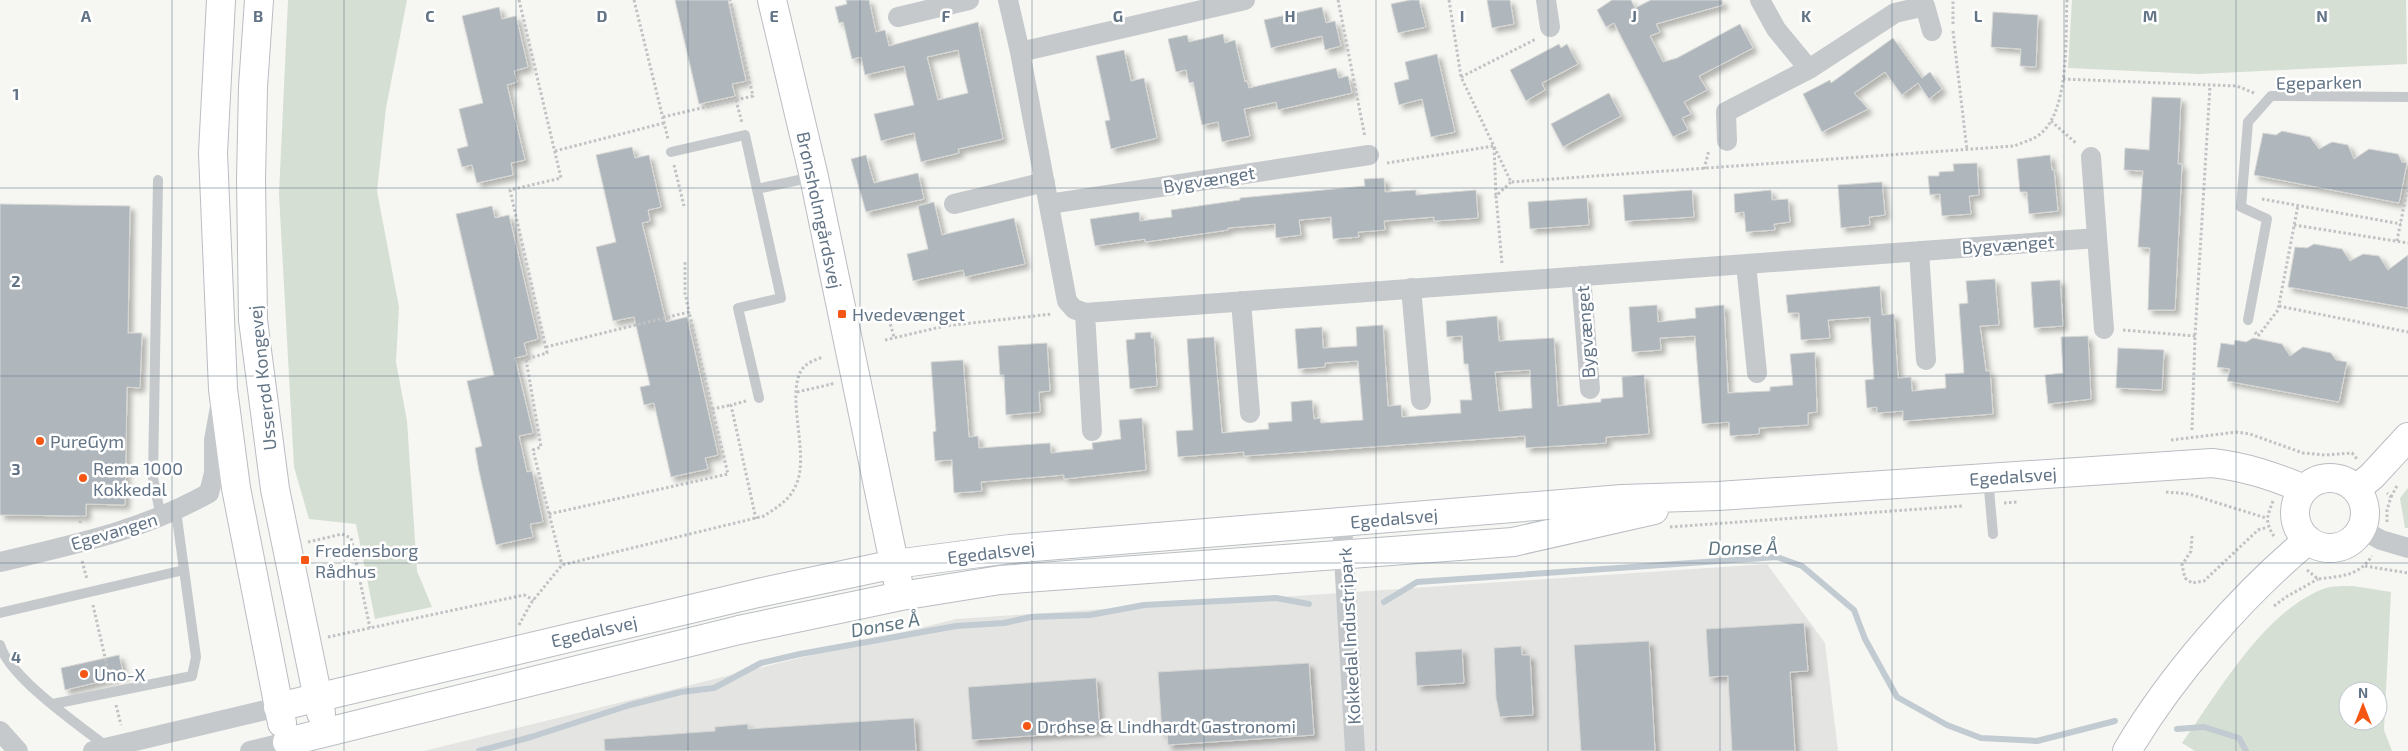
<svg xmlns="http://www.w3.org/2000/svg" width="2408" height="751" font-family="'Exo 2',sans-serif">
  <style>
    .built { fill: #e4e5e3 }
    .green { fill: #d6dfd3; fill-rule: evenodd }
    .lines { fill: none; stroke-linecap: round; stroke-linejoin: round }
    .stream { stroke: #c1cbd1; stroke-width: 6 }
    .building { fill: #afb7bd; stroke: #d7d7d5; fill-rule: evenodd; filter: url(#shadow) }
    .secondary-casing { stroke: #b9bec3; stroke-width: 30 }
    .path { stroke: #c0c2c4; stroke-width: 3; stroke-dasharray: 2.5 2.5; stroke-linecap: butt }
    .lane { stroke: #c5c9cc; stroke-width: 10 }
    .street { stroke: #c5c9cc; stroke-width: 20 }
    .secondary { stroke: #fff; stroke-width: 28 }
    .grid { fill: none; stroke: #627486; stroke-width: 1; stroke-opacity: 0.55 }
    .poi-dot { fill: #f55614; stroke: #fff; stroke-width: 2 }
    .labels { text-anchor: middle; dominant-baseline: central; stroke-width: 5; stroke-linejoin: round; paint-order: stroke }
    .street-label { font-size: 18px; fill: #627486; stroke: #fff }
    .poi-label { font-size: 18px; fill: #627486; stroke: #fff; text-anchor: start }
    .water-label { font-size: 19px; font-style: italic; fill: #5e7783; stroke: #fff }
    .grid-label { font-size: 16px; text-anchor: middle; font-weight: bold; fill: #627486; stroke: #fff; stroke-width: 5; stroke-linejoin: round; paint-order: stroke }
  </style>
  <defs>
    <filter id="shadow"><feDropShadow dx="4.5" dy="4.5" stdDeviation="2.5" flood-color="#0004"/></filter>
  </defs>
  <rect width="100%" height="100%" fill="#f6f6f2"/>
  <path class="built" d="M1767,564l58,79 13,108h-1414l532,-132z"/>
  <path class="green" d="M288,0h119l-21,108 -9,83 22,116 -3,55 11,59 10,150 15,36 -57,12 -19,-95 -47,-5 -15,-52 -15,-273z
    M2072,0h334l1,64 -208,10 -131,-6z
    M2408,488v40h-3l-5,-30z
    M2353,586l38,6 -7,138 8,21h-197l-13,-8c37,-51 82,-133 144,-155 8,-2 19,-2 27,-2zM2348,691h30v30h-30z"/>
  <g class="lines">
    <path class="stream" d="M1384,602l33,-20 360,-25 25,9 52,44 11,29 32,58 50,28 34,13 56,3 78,-20
      M2177,729l27,-2 35,11 7,13
      M479,751l52,-14 99,-32 51,-13 33,-4 47,-25 39,-9 156,-28 48,-3 27,-6 59,-2 54,-10 132,-7 33,6"/>
  </g>
  <path class="building" d="M675,0h53l18,81 -14,3 3,12 -36,8z
    M846,0h23l7,32 9,-2 4,16 89,-24 25,117 -45,10 1,4 -38,9 -7,-29 -33,8 -7,-27 40,-9 -10,-39 -39,9 -4,-18 -9,2 -9,-37 -4,1 -4,-16 12,-3zM958,50l10,43 -30,7 -11,-43z
    M1410,0h9l7,27 -28,6 -7,-29z
    M1487,0h23l4,24 -22,4z
    M1612,0h19l4,8 16,-8h71l1,5 -67,19 4,8 -10,4 13,26 14,-4 63,-34 13,24 -54,28 8,14 -23,12 7,12 -9,4 6,12 -15,7 -59,-114 -8,4 -9,-17z
    M499,7l3,12 14,-3 12,51 -14,4 3,11 -10,3 18,75 -14,3 2,12 -36,8 -5,-18 -10,2 -5,-18 11,-3 -9,-37 24,-6 -21,-87z
    M1322,7l4,16 9,-2 6,25 -16,4 -3,-14 -51,12 -7,-28z
    M1993,12l45,3 -2,52 -16,-1 1,-17 -30,-2z
    M1223,34l2,9 10,-3 10,42 2,-1 2,7 87,-20 3,10 9,-2 4,17 -74,17 -2,-8 -32,7 6,27 -28,6 -4,-20 -16,3 -9,-43 -4,1 -3,-13 -10,2 -8,-33 19,-4 2,7z
    M1893,38l29,40 8,-6 12,17 -13,10 -11,-16 -16,12 -17,-23 -31,21 14,16 -46,23 -19,-38 27,-14 1,3z
    M1559,44l2,4 6,-4 11,20 -36,19 3,7 -19,11 -16,-31z
    M1124,50l7,31 13,-3 13,60 -46,11 -6,-28 5,-1 -14,-64z
    M1437,54l18,78 -24,5 -9,-38 -23,6 -5,-22 15,-4 -4,-17z
    M1609,93l12,23 -58,31 -12,-23z
    M2152,97l29,1 -3,66h4l-7,146h-27l2,-62 -12,-1 5,-76 -19,-1 1,-22 24,2z
    M2282,131l28,6 9,12 13,-7 16,3 6,14 15,-10 29,5 4,8 5,1 -8,40 -145,-28 9,-42 13,2z
    M632,147l3,11 14,-3 12,52 -13,3 2,11 -8,2 24,99 21,-5 31,138 -13,3 3,11 -37,8 -17,-74 -10,2 -4,-18 10,-2 -16,-68 -21,4 -17,-74 20,-5 -20,-87z
    M866,155l8,28 44,-10 6,26 -58,13 -15,-53z
    M2050,155l2,15h2l4,41 -29,3 -2,-22h-7l-3,-33z
    M1977,163l2,32 -10,1 2,18 -29,2 -2,-22 -10,1 -2,-19h11v-4l15,-1 -1,-7z
    M1384,178l1,14 31,-2v5l60,-5 2,28 -44,3v-4l-50,4 1,9 -27,2 1,5 -26,2 -2,-22 -32,3 2,15 -25,3 -1,-14 -47,4v2l-83,12v-3l-50,7 -5,-27 49,-7 1,9 32,-4 -1,-7 69,-10v-2l125,-12 -1,-7z
    M1882,182l3,33 -16,2 1,8 -29,3 -3,-43z
    M1692,190l2,27 -69,4 -2,-26z
    M1771,190l1,10 16,-1 2,23 -16,2 1,6 -29,2 -2,-20 -9,1 -1,-19z
    M1587,198l2,27 -59,4 -2,-27z
    M934,202l8,33 72,-17 11,46 -60,13 -2,-7 -50,11 -6,-27 21,-5 -10,-43z
    M0,204l130,2 -2,127h14l-2,55 -13,-1 -2,118 -39,-1v12l-86,-1z
    M492,206l3,12 14,-3 29,124 -14,4 3,12 -12,3 18,75 -14,3 8,36 5,-1 11,51 -13,2 3,13 -37,8 -17,-74 -4,-23 7,-2 -15,-65 27,-6 -38,-161z
    M2314,244l28,5 8,12 13,-7 16,2 9,14 20,-15v53l-120,-21 7,-40 12,1z
    M1995,279l4,46 -19,1 6,45h4l3,43 -90,7v-10l-26,2v-6l-10,1 -2,-28 9,-1 -4,-62 -42,3 2,18 -29,2 -2,-27h-11l-2,-18 94,-9 2,29 12,-1 4,64 13,-1 1,14 34,-3 -1,-14 19,-1 -5,-69 9,-1 -2,-22z
    M2060,280l3,46 -29,2 -3,-46z
    M1657,305l1,17 38,-4 -1,-10 29,-3 4,88 42,-2v-4l23,-2 -3,-31 25,-2 2,60 -9,1v12l-49,3v6l-29,2 -1,-14 -27,2 -7,-88 -35,2 1,12 -29,2 -3,-45z
    M1497,316l2,25 55,-3 4,68 43,-4v-3l22,-2 -1,-20 22,-2 5,59 -43,3v6l-80,5 -1,-12 -281,20v-4l-66,5 -2,-26 17,-1 -6,-91 27,-2 8,96 47,-4 -1,-6 24,-2 -1,-19 21,-2 2,19 6,-1 1,5 42,-3 -5,-59 -33,2v4l-27,2 -3,-40 27,-2 1,21 34,-2 -1,-19 27,-2 5,81 13,-1 1,12 59,-4 -1,-13h12l-4,-36h-4l-2,-28 -15,1 -1,-16zM1530,370l2,38 -33,3 -4,-39z
    M1151,332v6h3l3,48 -27,3 -4,-49 9,-1v-6z
    M2088,336l3,63 -43,5 -3,-29 18,-2 -2,-36z
    M2253,338l29,6 8,12 13,-9 28,6 5,7 11,2 -8,40 -112,-21 3,-12 -13,-2 4,-24 13,2 1,-5 11,2z
    M1047,343l3,48 -11,1 1,20 -34,3 -2,-40h-4l-2,-29z
    M2118,348l46,2 -2,40 -46,-2z
    M963,360l6,77 9,-1 1,12 71,-5 1,10 42,-4 -1,-6 29,-4 -2,-19 23,-2 4,52 -82,9v-4l-83,7 1,9 -28,2 -2,-33 -17,1 -2,-29 3,-1 -5,-69z
    M1804,623l4,48 -18,1 5,79h-63l-4,-75 -19,1 -3,-48z
    M1649,641l6,110h-74l-7,-106z
    M1521,646l1,9h8l3,60 -33,2 -4,-19 -2,-50z
    M1462,649l2,34 -47,3 -2,-34z
    M119,655l5,21 -59,14 -4,-22z
    M1309,663l5,72 -146,10 -1,-12h-5l-4,-61z
    M1096,678l4,53 -128,9 -4,-53z
    M914,718l2,33h-311l-1,-12 111,-8v-4l33,-3v5z"/>
  <g class="lines">
    <g class="secondary-casing">
      <path id="secondary" d="M221,0l-8,153 10,236 13,99 46,235
        M259,0l-6,87 -2,92 2,141 22,169 46,224
        M772,0l42,177 84,405
        M2295 513a35 35 0 1 1 70 0a35 35 0 1 1-70 0Z
        M2356,489l16,-13 36,-39
        M278,707l480,-114 137,-29 115,-15 612,-50 96,-3 494,-33c34,4 61,13 92,26
        M287,742l452,-112 162,-34 99,-16 513,-38 141,-32
        M2127,751c44,-75 114,-155 181,-211"/>
    </g>
    <path class="path" d="M519,0l42,178 -51,12 37,163 -21,6 15,88 -8,3 29,115
      M634,0l34,139
      M1338,0l27,137
      M1449,0l12,77 50,105 503,-36c7,-3 15,-5 22,-9 35,-21 29,-101 31,-137
      M1953,24v-24
      M1953,31l14,119
      M1461,77l75,-38
      M2063,79l174,7 17,7
      M736,100l6,23
      M663,117l90,-21 -23,-96
      M2051,121l26,23
      M555,151l109,-28
      M1387,163l107,-17 2,50
      M674,165l10,41
      M1704,169l5,-19
      M2262,199l139,25
      M2294,225l114,18
      M2397,241l11,-56
      M1502,263l-6,-67 15,-14
      M2279,306l129,26
      M868,317l1,2 19,-3 6,21
      M2123,330l72,6
      M2255,332l3,4 20,-26 20,-105
      M885,340l60,-14 107,-12
      M546,347l143,-35 -4,-19v-31
      M797,392l35,-8 -1,-3
      M746,401l-15,4 25,114
      M712,409l19,-4
      M2192,430l3,-94 15,-250
      M2171,440l66,-8 13,2 53,19 22,2 27,-2 5,6
      M2166,492l23,2 77,24
      M2391,497l7,-13
      M2273,501c-7,18 -8,21 2,37
      M2004,503l13,-1
      M549,514l179,-40 -39,-162
      M2387,522v-12l4,-13 -4,-4
      M80,523l1,-7
      M1670,527l292,-21
      M2192,536l-1,15 -9,14 3,13 7,5 12,-2 54,-51 10,-3
      M308,542l34,-8 9,4 19,90
      M82,561l5,18
      M2365,566l43,7
      M2307,570l11,9c22,-3 40,-2 54,-23
      M93,605l17,74
      M2274,606l12,-9 32,-18
      M519,625l12,-22 31,-38 202,-49c12,-8 26,-16 32,-31 14,-30 -10,-87 5,-114 4,-8 14,-11 22,-14
      M328,637l196,-42 10,5
      M116,705l5,20"/>
    <path class="lane" d="M671,152l74,-17 36,163 -43,10 21,90
      M158,180l-5,298 8,39
      M757,189l56,-12
      M2248,320l19,-101 -26,-12 7,-85 23,-26 137,1
      M1988,478l5,56
      M0,613l184,-43
      M0,645c10,33 79,80 107,102
      M53,704l139,-28 4,-19 -20,-146"/>
    <path class="street" d="M1008,0l12,52 47,249 7,8 11,4 1012,-75
      M1546,0l4,27
      M1760,0l16,29 33,40
      M898,17l71,-17
      M1020,52l225,-52
      M1727,141l-1,-29 83,-43 86,-56 30,-7 7,25
      M2091,157l13,172
      M954,204l91,-22
      M1049,204l320,-49
      M1919,251l7,109
      M1746,264l11,109
      M1581,276l9,113
      M1411,288l10,112
      M1241,301l9,112
      M1085,313l7,118
      M1342,522l13,229
      M2361,529l20,11 27,8
      M0,562c75,-18 141,-31 209,-69l5,-20v-33l6,-33
      M0,731l18,20
      M93,751l185,-44
      M250,751l37,-9"/>
    <use href="#secondary" class="secondary"/>
  </g>
  <path class="grid" d="M172,0v751M344,0v751M516,0v751M688,0v751M860,0v751M1032,0v751M1204,0v751M1376,0v751M1548,0v751M1720,0v751M1892,0v751M2064,0v751M2236,0v751M0,188h2408M0,376h2408M0,563h2408"/>
  <g class="poi-dot">
    <rect x="837" y="309" width="10" height="10" rx="2.5"/>
    <circle cx="40" cy="441" r="5"/>
    <circle cx="83" cy="478" r="5"/>
    <rect x="300" y="555" width="10" height="10" rx="2.5"/>
    <circle cx="84" cy="674" r="5"/>
    <circle cx="1027" cy="726" r="5"/>
  </g>
  <g class="labels">
    <g class="street-label">
      <text transform="translate(2319 82) rotate(-1)">Egeparken</text>
      <text transform="translate(1209 179) rotate(-9)">Bygvænget</text>
      <text transform="translate(820 210) rotate(78)">Brønsholmgårdsvej</text>
      <text transform="translate(2008 244) rotate(-4)">Bygvænget</text>
      <text transform="translate(1585 332) rotate(-94)">Bygvænget</text>
      <text transform="translate(262 378) rotate(-96)">Usserød Kongevej</text>
      <text transform="translate(2013 476) rotate(-4)">Egedalsvej</text>
      <text transform="translate(1394 518) rotate(-5)">Egedalsvej</text>
      <text transform="translate(114 531) rotate(-17)">Egevangen</text>
      <text transform="translate(991 552) rotate(-7)">Egedalsvej</text>
      <text transform="translate(594 631) rotate(-13)">Egedalsvej</text>
      <text transform="translate(1349 636) rotate(-93)">Kokkedal Industripark</text>
    </g>
    <g class="poi-label">
      <text x="852" y="314">Hvedevænget</text>
      <text x="50" y="441">PureGym</text>
      <text x="93" y="468">Rema 1000<tspan x="93" dy="21">Kokkedal</tspan></text>
      <text x="315" y="550">Fredensborg<tspan x="315" dy="21">Rådhus</tspan></text>
      <text x="94" y="674">Uno-X</text>
      <text x="1037" y="726">Drøhse &amp; Lindhardt Gastronomi</text>
    </g>
    <g class="water-label">
      <text transform="translate(1743 547) rotate(-1)">Donse Å</text>
      <text transform="translate(885 624) rotate(-10)">Donse Å</text>
    </g>
  </g>
  <g class="grid-label">
    <text x="86" y="22">A</text>
    <text x="258" y="22">B</text>
    <text x="430" y="22">C</text>
    <text x="602" y="22">D</text>
    <text x="774" y="22">E</text>
    <text x="946" y="22">F</text>
    <text x="1118" y="22">G</text>
    <text x="1290" y="22">H</text>
    <text x="1462" y="22">I</text>
    <text x="1634" y="22">J</text>
    <text x="1806" y="22">K</text>
    <text x="1978" y="22">L</text>
    <text x="2150" y="22">M</text>
    <text x="2322" y="22">N</text>
    <text x="16" y="100">1</text>
    <text x="16" y="287">2</text>
    <text x="16" y="475">3</text>
    <text x="16" y="663">4</text>
  </g>
  <g transform="translate(2363 706)"><circle r="24" fill="#ffffff" stroke="#c0c7cf"/>
  <path d="M0-4L9 19L0 12L-9 19Z" fill="#f55614"/>
  <text y="-8" font-size="14" font-weight="bold" text-anchor="middle" fill="#627486">N</text>
  </g>
</svg>
